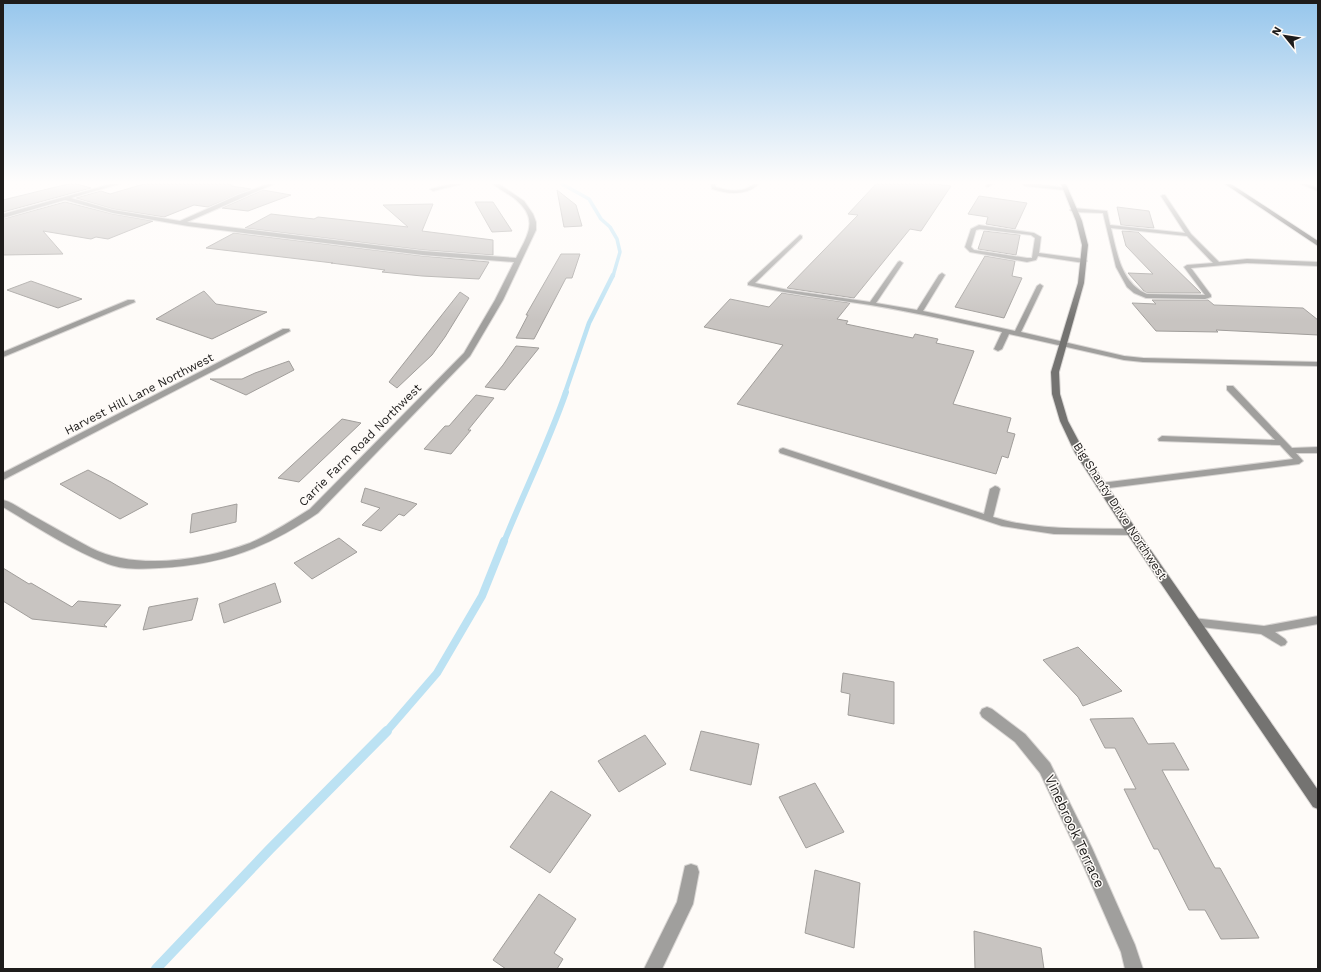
<svg xmlns="http://www.w3.org/2000/svg" width="1321" height="972" font-family="'Work Sans',sans-serif">
  <style>
    .lines { fill: none; stroke-linecap: round; stroke-linejoin: round }
    .stream-far4 { stroke: #bce2f3; stroke-width: 3.5 }
    .stream-far3 { stroke: #bce2f3; stroke-width: 4.5 }
    .stream-far2 { stroke: #bce2f3; stroke-width: 6 }
    .stream-far1 { stroke: #bce2f3; stroke-width: 8 }
    .stream { stroke: #bce2f3; stroke-width: 10 }
    .building { fill: #c8c4c1; stroke: #a19e9b }
    .lane-casing { stroke: #dad7d5; stroke-width: 2 }
    .street-casing { stroke: #dad7d5; stroke-width: 2 }
    .secondary-casing { stroke: #dad7d5; stroke-width: 2 }
    .primary-casing { stroke: #dad7d5; stroke-width: 2 }
    .lane { fill: #a09f9d; fill-rule: evenodd }
    .street { fill: #a09f9d; fill-rule: evenodd }
    .secondary { fill: #747371; fill-rule: evenodd }
    .primary { fill: #565452; fill-rule: evenodd }
    .labels { text-anchor: middle; dominant-baseline: central; stroke-width: 3; stroke-linejoin: round; paint-order: stroke }
    .street-label { font-size: 12px; fill: #1e1c1b; stroke: #fefbf8 }
    .near-street-label { font-size: 14px; fill: #1e1c1b; stroke: #fefbf8 }
  </style>
  <rect width="100%" height="100%" fill="#fefbf8"/>
  <g class="lines">
    <path class="stream-far4" d="M562,184l27,15 12,20 9,8 7,12 3,13 -7,24"/>
    <path class="stream-far3" d="M565,393l24,-70 24,-48"/>
    <path class="stream-far2" d="M504,542c20,-50 44,-98 62,-150"/>
    <path class="stream-far1" d="M386,732l51,-59 45,-77 22,-55"/>
    <path class="stream" d="M156,969l114,-120 117,-118"/>
  </g>
  <path class="building" d="M68,184h9l14,4 -88,24v-12z
    M144,184h87v2l20,3 -43,18 -14,-2 -30,12 -51,-8 -37,-11 25,-7 9,3z
    M876,184h59l16,2 -30,45 -11,-2 -56,69 -67,-10 71,-73 -10,-1z
    M263,190l28,5 -43,16 -26,-3z
    M557,190l19,15 6,21 -18,1z
    M979,196l48,7 -12,26 -29,-5 2,-7 -20,-3z
    M65,202l48,12 40,7 -45,18 -12,-2 -5,2 -48,-8 20,23 -60,1v-36z
    M475,202h18l19,29 -20,1z
    M433,204l-11,27 71,9v15l-70,-5 -178,-22 26,-14 43,5 4,-2 90,10 -25,-22z
    M1117,207l32,4 5,17 -33,-3z
    M984,231l36,4 -4,20 -38,-6z
    M1122,231l16,1 63,61h-54l-3,-2 -16,-18 25,1 -27,-28z
    M234,233l189,23 66,6 -10,17 -57,-3 -40,-4 3,-2 -54,-7h2l-127,-15z
    M561,254h19l-8,24h-6l-32,61 -18,-1 12,-23h-2z
    M985,256l30,5 -3,15 10,2 -18,40 -49,-11z
    M31,281l51,18 -24,9 -51,-18z
    M204,291l12,13 51,8 -55,27 -56,-20z
    M460,292l9,6 -24,39 -13,18 -35,33 -8,-6z
    M782,293l68,10 -13,16 11,2 -2,3 67,14 2,-4 23,5 -2,4 38,8 -21,53 58,14 -4,14 8,2 -7,24 -6,-2 -6,18 -259,-70 46,-59 -79,-18 26,-28 39,8z
    M1152,300h56l6,5 89,3 15,12v15l-102,-5 2,2 -62,-1 -24,-28 24,1z
    M516,346l23,2 -34,42 -20,-3 18,-22z
    M289,361l5,9 -48,25 -36,-16h32l13,-6z
    M476,395l18,3 -26,32h3l-20,24 -27,-5 21,-23h4z
    M342,419l19,4 -62,59 -21,-4z
    M88,470l23,12 37,22 -28,15 -60,-35z
    M365,488l46,14 6,2 -13,12 -5,-2 -18,17 -19,-6 18,-17 -19,-6z
    M237,504l-1,18 -46,11 2,-19z
    M339,538l18,14 -45,27 -18,-16z
    M3,568l26,16 2,-1 41,24 6,-6 43,4 -17,20 3,2 -75,-8 -29,-18z
    M275,583l6,19 -57,21 -5,-19z
    M198,598l-6,22 -49,10 6,-23z
    M1078,647l44,44 -39,15 -5,-9 -35,-37z
    M843,673l51,9v42l-46,-9 2,-21 -9,-2z
    M1133,718l15,26 26,-1 15,27h-27l53,98h5l39,70 -38,1 -16,-29h-16l-31,-61h-4l-30,-60h12l-21,-41h-10l-15,-29z
    M701,731l58,13 -8,41 -61,-15z
    M645,735l21,29 -47,28 -21,-31z
    M815,783l29,49 -38,16 -27,-51z
    M551,791l40,24 -41,58 -40,-26z
    M815,870l45,13 -6,65 -49,-15z
    M539,894l37,25 -22,34 9,6 -6,10h-51l-13,-9z
    M974,931l67,17 3,21h-69z"/>
  <g class="lines">
    <g class="lane-casing">
      <path id="lane" d="M711,184h4l1,3c9,3 19,5 29,2 5,-2 9,-6 14,-5 -13,12 -31,10 -47,5z
        M988,184h4l-4,3 -2,-1z
        M1301,184h5l12,4v3z
        M1163,195h2l26,39 28,28 28,-3 71,3v4l-71,-3 -56,5 20,27v2l-6,2 -59,-1 -12,-5 -7,-6 -11,-20 -13,-54 -30,-1 -3,-2 3,-2 34,3 3,14 75,8 -24,-37zM1111,228l76,8 26,27 -26,2 -3,2 21,28 -58,-1c-26,-11 -30,-41 -36,-66z
        M979,225l55,8 7,4 -2,16 45,6 3,2 -3,2 -46,-7 -2,4 -9,2 -57,-10 -5,-5 6,-18zM980,229l51,6 4,3 -3,20h-5l-53,-8 -3,-3 5,-17z
        M800,235l2,1v2l-47,45 33,7 82,12 28,-40 2,-1 3,2 -27,40 41,7 22,-35 3,-2 3,2 -22,36 92,20 22,-45 3,-2 3,2 -22,46 103,24 19,2 175,4v4l-175,-4 -19,-2 -115,-26 -7,15 -4,2 -4,-2 8,-17c-50,-11 -101,-23 -152,-30 -34,-5 -68,-9 -102,-17v-2z
        M1227,386h6l59,62 26,-1v6h-22l7,8 -4,3 -198,25 -3,-1 -2,-2 2,-2 3,-1 192,-24 -13,-14 -121,-4 -1,-2 4,-3 113,4 -48,-50z
        M783,448l201,66 6,-25 5,-3 3,1 2,2 -7,28c44,14 93,11 139,12l5,3 -5,3 -78,-1 -52,-8 -222,-73 -1,-2 1,-2z
        M1318,616v8l-43,8 10,7 2,3 -2,3 -4,1 -20,-12 -68,-8 -4,-1 -1,-3 1,-3 4,-1 71,8z"/>
    </g>
    <g class="street-casing">
      <path id="street" d="M111,184h8l-48,14 42,12 67,11 58,-26 30,-11h6l-87,38 236,29 93,7c12,-24 24,-39 -2,-60 -7,-5 -15,-9 -21,-14h6l25,17 9,13 3,8v8l-33,70 -33,56 -152,157c-51,35 -97,52 -159,55 -17,1 -35,2 -51,-4 -37,-14 -71,-37 -105,-57v-7c9,2 18,9 27,14 20,11 40,23 61,34 45,23 113,12 159,-5 21,-9 41,-22 60,-34l154,-156 31,-53 19,-38 -91,-7 -235,-29 -75,-13 -48,-13 -62,18v-4z
        M451,184h10l-28,7 -3,-2z
        M1022,184h16l29,4 -3,2 -39,-4z
        M128,300h6l1,2 -132,55v-5z
        M283,329h6l1,2 -287,149v-7z
        M987,707l5,2 33,25 25,29 42,85 43,97 8,24h-18l-4,-17 -41,-94 -40,-85 -25,-31 -33,-25 -2,-4 2,-4z
        M691,864l6,2 2,6 -6,32 -31,65h-18l33,-67 8,-36z"/>
    </g>
    <g class="secondary-casing">
      <path id="secondary" d="M1061,184h5l16,37 6,24 -4,38 -25,89 1,22 8,27 17,32 51,76 182,261v19l-5,-2 -185,-272 -53,-82 -15,-32 -8,-27 -1,-22 27,-89 4,-38 -6,-24z"/>
    </g>
    <g class="primary-casing">
      <path id="primary" d="M1225,184h6l87,57v5z"/>
    </g>
    <use href="#lane" class="lane"/>
    <use href="#street" class="street"/>
    <use href="#secondary" class="secondary"/>
    <use href="#primary" class="primary"/>
  </g>
  <linearGradient id="sky" x2="0" y2="1"><stop stop-color="#96c6ec"/><stop offset="0.57" stop-color="#fffdfc"/><stop offset="1" stop-color="#fffdfc" stop-opacity="0"/></linearGradient>
  <rect width="1321" height="320" fill="url(#sky)"/>
  <g class="labels">
    <g class="street-label">
      <text transform="translate(139 394) rotate(-27)">Harvest Hill Lane Northwest</text>
      <text transform="translate(360 445) rotate(-45)">Carrie Farm Road Northwest</text>
      <text transform="translate(1120 511) rotate(57)">Big Shanty Drive Northwest</text>
    </g>
    <g class="near-street-label">
      <text transform="translate(1075 831) rotate(65)">Vinebrook Terrace</text>
    </g>
  </g>
  <rect width="1321" height="972" fill="none" stroke="#1e1c1b" stroke-width="8"/>
  <g transform="translate(1285 36) rotate(300)" stroke="#fefbf8" stroke-width="3" paint-order="stroke">
  <path d="M0-3L7 15L0 10L-7 15Z" fill="#1e1c1b"/>
  <text y="-6" font-size="11" font-weight="bold" text-anchor="middle" fill="#1e1c1b">N</text>
  </g>
</svg>
